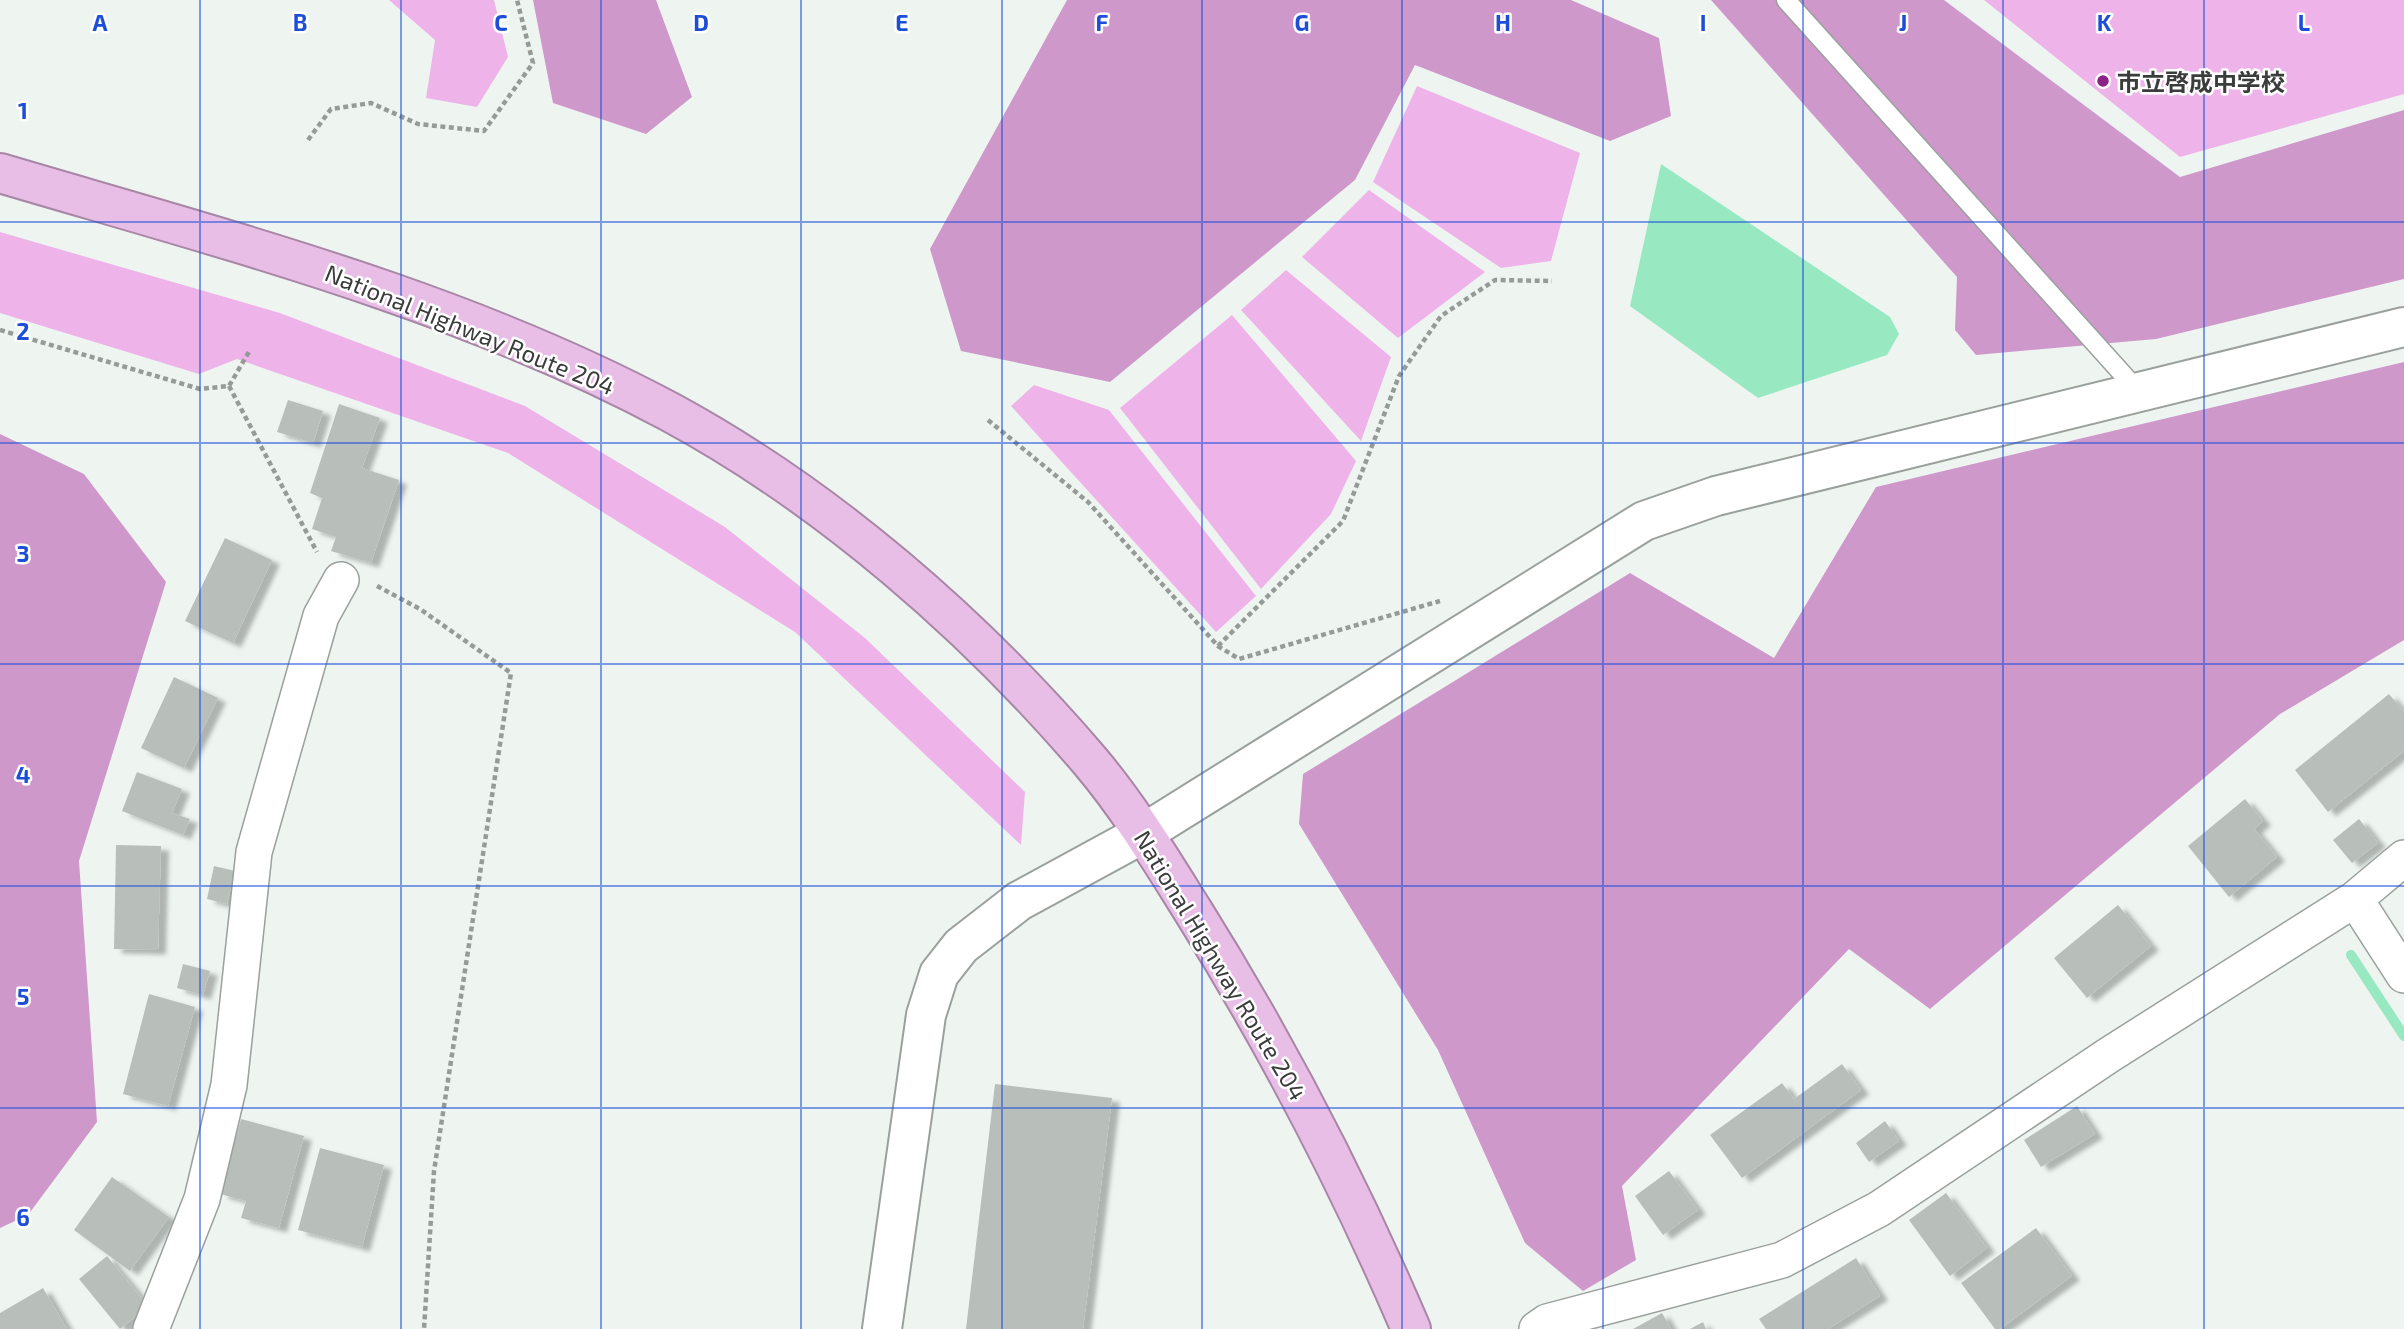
<svg xmlns="http://www.w3.org/2000/svg" width="2404" height="1329" font-family="'Exo 2','Noto Sans JP',sans-serif">
  <style>
    .green { fill: #eeb4e9 }
    .forest { fill: #cf98cb }
    .water { fill: #98e8c1 }
    .lines { fill: none; stroke-linecap: round; stroke-linejoin: round }
    .stream { stroke: #98e8c1; stroke-width: 10 }
    .building { fill: #b8bfbb; filter: url(#shadow) }
    .service-casing { stroke: #9aa19d; stroke-width: 21 }
    .minor-casing { stroke: #9aa19d; stroke-width: 38 }
    .tertiary-casing { stroke: #9aa19d; stroke-width: 42 }
    .trunk-casing { stroke: #a886a6; stroke-width: 42 }
    .path { stroke: #969b98; stroke-width: 4.5; stroke-dasharray: 5 3.5; stroke-linecap: butt }
    .service { stroke: #fff; stroke-width: 18 }
    .minor { stroke: #fff; stroke-width: 35 }
    .tertiary { stroke: #fff; stroke-width: 38 }
    .trunk { stroke: #e8bee6; stroke-width: 38 }
    .grid { fill: none; stroke: #1d4ed8; stroke-width: 2; stroke-opacity: 0.55 }
    .poi-dot { fill: #8a2288; stroke: #fff; stroke-width: 2.5 }
    .labels { text-anchor: middle; dominant-baseline: central; stroke-width: 5; stroke-linejoin: round; paint-order: stroke }
    .poi-label { font-size: 24px; font-weight: bold; fill: #3b3d3c; stroke: #fff; text-anchor: start }
    .street-label { font-size: 24px; fill: #3b3d3c; stroke: #fff }
    .grid-label { font-size: 23px; text-anchor: middle; font-weight: bold; fill: #1d4ed8; stroke: #fff; stroke-width: 5; stroke-linejoin: round; paint-order: stroke }
  </style>
  <defs>
    <filter id="shadow"><feDropShadow dx="8" dy="4.5" stdDeviation="2" flood-color="#0004"/></filter>
  </defs>
  <rect width="100%" height="100%" fill="#eef5f1"/>
  <path class="green" d="M389,0h105l14,57 -31,50 -51,-9 9,-58z
    M1984,0h420v94l-224,63z
    M1417,86l163,67 -29,108 -50,7 -128,-86z
    M1369,190l116,82 -87,66 -96,-81z
    M0,232l280,81 245,93 200,121 140,111 160,154 -4,53 -226,-213 -287,-179 -271,-94 -38,15 -199,-61z
    M1286,270l105,87 -30,84 -120,-131z
    M1232,315l124,146 -25,53 -70,75 -141,-181z
    M1034,385l75,25 147,186 -40,36 -205,-226z"/>
  <path class="forest" d="M533,0h123l36,97 -46,37 -93,-31z
    M1067,0h504l88,38 12,78 -61,25 -195,-76 -60,115 -245,202 -149,-31 -31,-102z
    M1711,0h233l236,177 224,-67v169l-248,60 -180,16 -21,-25 2,-53z
    M2404,362v278l-124,74 -350,295 -81,-60 -227,237 14,74 -53,31 -58,-48 -87,-193 -139,-226 4,-50 327,-201 144,85 102,-171z
    M0,434l84,40 82,108 -87,279 18,261 -69,93 -28,13z"/>
  <path class="water" d="M1661,164l229,153 9,17 -12,21 -129,43 -128,-92z"/>
  <g class="lines">
    <path class="stream" d="M2351,955l53,81"/>
  </g>
  <path class="building" d="M288,400l35,11 -10,32 -36,-11z
    M339,404l41,14 -18,50 37,12 -28,83 -40,-12 5,-14 -24,-8 10,-31 -12,-5z
    M225,538l47,22 -39,83 -48,-22z
    M174,677l44,21 -34,70 -43,-20z
    M2389,694l15,18v39l-76,61 -33,-42z
    M137,772l45,17 -10,24 18,6 -7,16 -61,-24z
    M2245,799l18,22 -9,8 23,28 -48,40 -41,-51z
    M2359,819l19,24 -26,20 -19,-23z
    M116,845l45,1 -3,104 -44,-1z
    M214,866l21,5 -8,33 -20,-5z
    M2118,905l33,41 -64,52 -33,-40z
    M183,964l27,7 -7,24 -26,-7z
    M149,994l46,13 -27,99 -45,-12z
    M1842,1064l19,26 -119,88 -32,-43 72,-52 12,16z
    M995,1084l117,14 -29,231h-117z
    M2077,1106l18,28 -54,33 -17,-27z
    M241,1119l63,17 -25,92 -38,-10 5,-17 -26,-7z
    M1885,1121l14,20 -30,21 -13,-19z
    M320,1148l64,17 -22,82 -64,-17z
    M1669,1171l29,39 -35,25 -28,-39z
    M112,1177l57,40 -39,54 -56,-41z
    M1946,1193l41,55 -37,28 -41,-56z
    M2036,1228l36,48 -72,53h-5l-34,-46z
    M107,1256l41,50 -28,23 -41,-50z
    M1856,1258l24,38 -52,33h-62l-7,-10z
    M43,1288l24,41h-67v-16z
    M1662,1313l9,16h-38z
    M1703,1322l3,7h-16z"/>
  <g class="lines">
    <g class="service-casing">
      <path id="service" d="M1786,0l352,391"/>
    </g>
    <g class="minor-casing">
      <path id="minor" d="M2355,899l49,76
        M151,1329l51,-130 27,-114 25,-233 67,-236 20,-36
        M1537,1329l10,-7 235,-62 97,-51 230,-154 246,-156 49,-41"/>
    </g>
    <g class="tertiary-casing">
      <path id="tertiary" d="M882,1329l44,-314 13,-41 22,-28 58,-45 125,-68 500,-312 72,-25 688,-169"/>
    </g>
    <g class="trunk-casing">
      <path id="trunk" d="M0,173c226,67 461,127 670,239 157,85 304,213 420,349 39,46 71,99 103,150 84,134 156,273 218,418"/>
    </g>
    <path class="path" d="M308,140l23,-31 40,-6 47,21 66,7 49,-68 -16,-63
      M0,330l200,59 29,-3 21,-36
      M229,386l88,166
      M988,420l100,82 130,144 21,13 201,-58
      M377,586l43,23 91,64 -77,498 -10,158
      M1218,646l125,-125 56,-145 42,-60 54,-36 57,1"/>
    <use href="#service" class="service"/>
    <use href="#minor" class="minor"/>
    <use href="#tertiary" class="tertiary"/>
    <use href="#trunk" class="trunk"/>
  </g>
  <path class="grid" d="M200,0v1329M401,0v1329M601,0v1329M801,0v1329M1002,0v1329M1202,0v1329M1402,0v1329M1603,0v1329M1803,0v1329M2003,0v1329M2204,0v1329M0,222h2404M0,443h2404M0,664h2404M0,886h2404M0,1108h2404"/>
  <circle class="poi-dot" cx="2103" cy="81" r="7"/>
  <g class="labels">
    <g class="poi-label">
      <text x="2117" y="81">市立啓成中学校</text>
    </g>
    <g class="street-label">
      <text transform="translate(470 329) rotate(22)">National Highway Route 204</text>
      <text transform="translate(1221 965) rotate(59)">National Highway Route 204</text>
    </g>
  </g>
  <g class="grid-label">
    <text x="100" y="31">A</text>
    <text x="300" y="31">B</text>
    <text x="501" y="31">C</text>
    <text x="701" y="31">D</text>
    <text x="902" y="31">E</text>
    <text x="1102" y="31">F</text>
    <text x="1302" y="31">G</text>
    <text x="1503" y="31">H</text>
    <text x="1703" y="31">I</text>
    <text x="1903" y="31">J</text>
    <text x="2104" y="31">K</text>
    <text x="2304" y="31">L</text>
    <text x="23" y="119">1</text>
    <text x="23" y="340">2</text>
    <text x="23" y="562">3</text>
    <text x="23" y="783">4</text>
    <text x="23" y="1005">5</text>
    <text x="23" y="1226">6</text>
  </g>
</svg>
